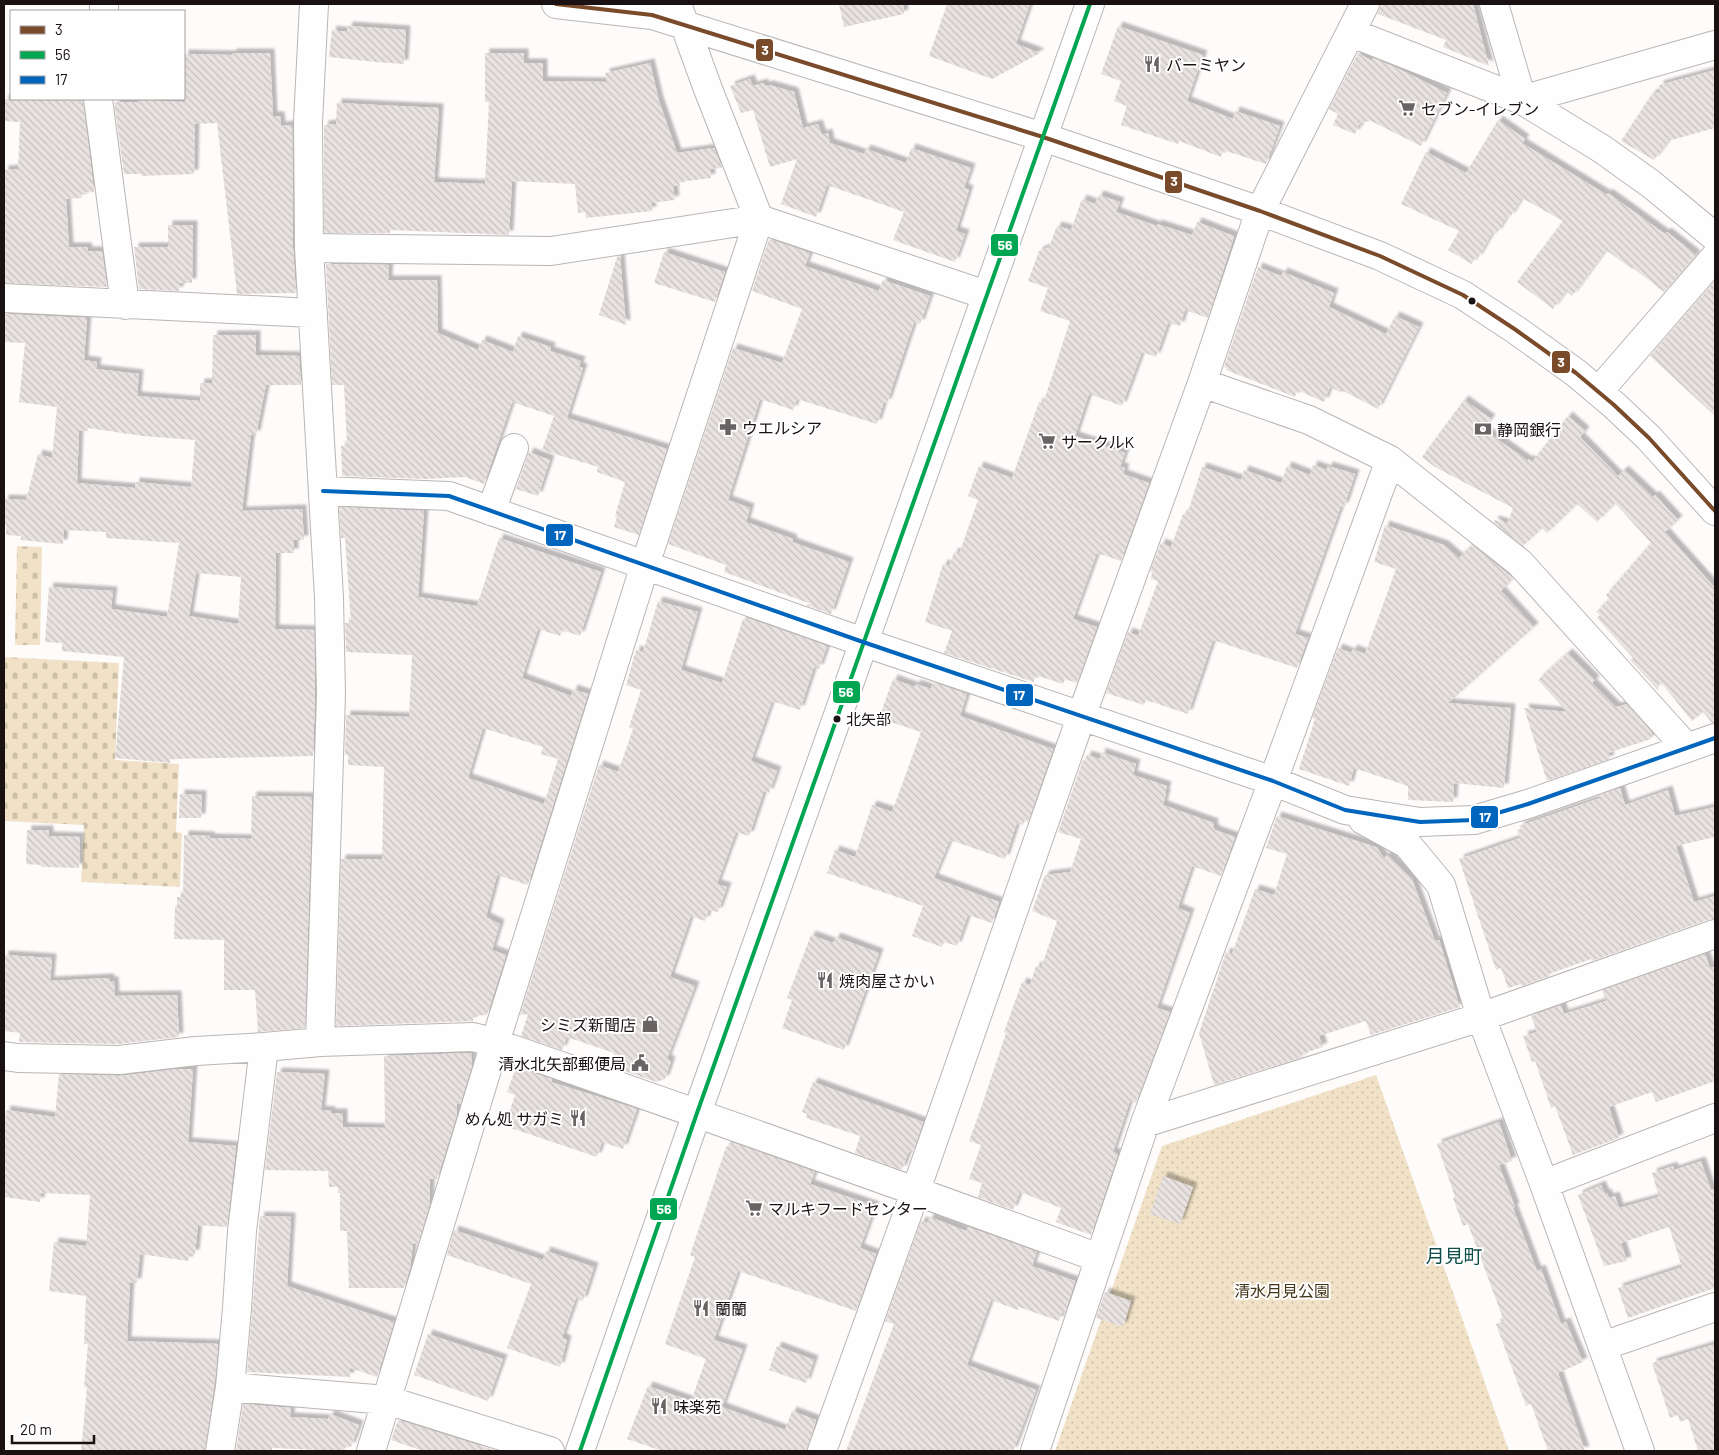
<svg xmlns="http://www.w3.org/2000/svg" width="1719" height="1455" font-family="Barlow,'Noto Sans JP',sans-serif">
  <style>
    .cemetery { fill: url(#cemetery-stones) }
    .park { fill: url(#park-dots) }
    .building { fill: url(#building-back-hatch); fill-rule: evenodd; filter: url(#shadow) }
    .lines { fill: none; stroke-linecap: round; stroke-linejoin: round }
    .minor-casing { stroke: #bbb5b5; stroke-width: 30 }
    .major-casing { stroke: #bbb5b5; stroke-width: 30 }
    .minor { stroke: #fffefe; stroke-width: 28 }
    .major { stroke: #fffefe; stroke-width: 28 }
    .bus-1-casing { stroke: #fff; stroke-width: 8 }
    .bus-2-casing { stroke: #fff; stroke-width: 8 }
    .bus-3-casing { stroke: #fff; stroke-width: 8 }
    .bus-1 { stroke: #7a4b2a; stroke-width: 4 }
    .bus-2 { stroke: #00a651; stroke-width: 4 }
    .bus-3 { stroke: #0065bd; stroke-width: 4 }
    .bus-dot { fill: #1a1112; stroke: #fff; stroke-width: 2 }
    .labels { text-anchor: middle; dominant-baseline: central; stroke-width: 4; stroke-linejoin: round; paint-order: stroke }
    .bus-label { font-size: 15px; fill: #1a1112; stroke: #fff; text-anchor: start }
    .poi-label { font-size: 16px; fill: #1a1112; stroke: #fff; text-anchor: start }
    .park-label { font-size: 16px; fill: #443617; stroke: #fff }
    .quarter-label { font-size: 19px; fill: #0e4c48; stroke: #fff }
    .line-badge { stroke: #fff; stroke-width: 2 }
    .badge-label { font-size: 14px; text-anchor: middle; font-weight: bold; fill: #fff }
  </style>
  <defs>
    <pattern id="cemetery-stones" width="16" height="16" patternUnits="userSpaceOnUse" patternTransform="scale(1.25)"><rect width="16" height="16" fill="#f1e2c7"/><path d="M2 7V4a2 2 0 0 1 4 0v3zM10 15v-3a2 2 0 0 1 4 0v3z" fill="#cec1aa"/></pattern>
    <pattern id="park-dots" width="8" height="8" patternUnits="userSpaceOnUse" patternTransform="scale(1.25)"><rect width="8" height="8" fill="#f1e2c7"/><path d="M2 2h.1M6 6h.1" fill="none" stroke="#cec1aa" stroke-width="1.8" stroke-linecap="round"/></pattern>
    <pattern id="building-back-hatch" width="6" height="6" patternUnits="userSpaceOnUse" patternTransform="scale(1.25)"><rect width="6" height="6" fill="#e8e2e0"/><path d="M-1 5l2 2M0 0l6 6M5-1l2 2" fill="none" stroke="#c6c1bf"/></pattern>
    <filter id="shadow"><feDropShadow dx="4.5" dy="-4.5" stdDeviation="1" flood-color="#0004"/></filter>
  </defs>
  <rect width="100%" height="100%" fill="#fefbfb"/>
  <path class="cemetery" d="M17,546l25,1 -2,98h-25z
    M4,657l115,6 -4,97 64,4 -3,68 6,1 -2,54 -99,-5 3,-57 -80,-4z"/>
  <path class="park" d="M1376,1075l133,376h-454l107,-305z"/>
  <path class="building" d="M839,4h64l1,10 -60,13z
    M947,4h83l-14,40 24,9 -48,26 -63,-23z
    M1381,4h92l16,62 -46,-19 3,-7 -68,-26z
    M348,26l58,4 -2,34 -28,-2 -47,-5 3,-27 15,2z
    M1118,26l85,29 -16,46 46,18 2,-8 45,15 -14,38 -43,-14 -2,7 -42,-16 -1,3 -57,-19 6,-19 -13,-5 7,-20 -20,-7z
    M232,53h38l3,63h7l1,10 11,-1 1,123 3,45 -59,1 -20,-171 -22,1 -1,50 -52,2 -1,-2h-17l-10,-72h24v-2l46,2v-48l48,1z
    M485,53h39v10h19v18l64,1 -2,-9 45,-10 9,38 18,52 37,-5 8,20 -12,1 1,9 -32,4 1,4h-7l2,14 -24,3 1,8 -66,7 -1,-6 -7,1 -3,-29 -63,-3 -3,54 -119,-5v3h-66v-108l12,-1 1,-21 102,5 -5,74 51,2 4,-82h-4z
    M1358,53l14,8 1,-3 24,10 50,25 -26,53 -54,-27 -4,7 -4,-2 -4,10 -22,-9 5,-11 -9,-5z
    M1715,70v58l-47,13 -14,19 -33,-19 31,-47 8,-2 -1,-7z
    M750,79l3,7 10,-3 2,3 4,-1 25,7 9,36 15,-4 4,11 6,-2 2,10 34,11 2,-5 40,14 5,-15 60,20 -7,20 5,2 -13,41 9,3 -10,28 -62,-22 11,-28 -77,-27 -11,32 -35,-13 16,-45 -27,8 -17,-57 -12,3 -11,-27z
    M4,99l79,2 11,91 -13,1 1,5 -16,1 3,48h18l1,4h14l5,36 -103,-4v-113l14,-1 2,-47 -16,-1z
    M1498,120l27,19 -3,4 85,52 1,-2 57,41 2,-2 29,23 -32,37 -31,-24 -1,1 -26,-19 -34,46 -6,-5 -13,18 -36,-27 46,-61 -41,-23 -12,19 -3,-1 -10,17 -4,-1 -15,26h-3l-3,6 -24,-14 11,-19 -58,-27 25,-52 40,21z
    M1099,195l21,7 -4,10 41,14v-2l35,11 5,-13 37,14 -26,82 -23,-8 -5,16 -12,-3 -12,34 -14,-5 -20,54 -33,-12 -14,42 50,17 -5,14 5,1 -2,6 26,9 -28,78 -24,-8 -24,66 24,8 -20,56 -12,-4 -2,5 -28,-9 -1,7 -90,-29 8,-22 -27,-9 18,-58 6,2 5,-14 5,2 19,-54 -10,-4 11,-30 33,12 27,-76 4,2 27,-83 -30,-10 8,-23 -20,-7 11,-30 10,-4 8,-21 14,4 11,-31 13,5z
    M168,225h25l-1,58h-12l-1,8 -40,-2 -5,-42h34z
    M769,239l41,14 -5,13 74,25 4,-11 47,16 -10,28 -6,-2 -27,81 -3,-1 -7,22 -80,-25 -4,11 -33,-11 -32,101 22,8 -4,14 47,17 -1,3 57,20 -18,52 -25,-9 5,-1 -87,-32 2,-7 -58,-21 65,-196 49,15 20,-54 -50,-18z
    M664,252l61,20 -10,30 -61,-19z
    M620,256l6,69 -27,-10 18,-58z
    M326,264l63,1 -1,15h49l1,53 40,17 4,-10 31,12 5,-16 33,11 -1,4 31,10 -2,6 4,1 -16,50 100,31 -28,86 -25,-8 3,-10 -2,-1 10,-34 -28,-10 1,-5 -56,-17 12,-34 -42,-14 -28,82 -19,-7 -39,2 -84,-3 -1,-30h6l-3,-61h-12z
    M1258,267l23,9 2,-4 51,21 -5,14 57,27 9,-18 24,11 -41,82 -35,-18 -1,2 -12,-6 -6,15 -27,-12 -2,7 -69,-27 1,-2 -3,-1z
    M1715,281v135l-65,-60z
    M4,314l83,4 -3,42 13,2 -1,7 43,5 -2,22 63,5v-18h12l1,-48h43v20l43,1 2,29h-35l-10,50 -5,-1 -9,77 60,-2 2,31h-10v13h-18l-1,76 39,1 1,64 -2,62 -143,3v4l-55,-5 9,-101 -62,-6v-8l-17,-1 4,-55 64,4 -2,16 1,2 55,8 12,-74 -73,-5v-6l-42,-2 -1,14 -42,-4v-4l-15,-1v-11h-2v-25l22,1 12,-46 14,4 5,-51 -38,-5 6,-59 -21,-1zM88,428l55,8 52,4 -4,47 -56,-5v6l-58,-5 2,-53 9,1zM196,573l45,4 -3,47 -49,-8z
    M1464,400l27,19 -8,10 45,32 1,-2 3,3 36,-46 17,15 -5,6 38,39 6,-6 29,27 2,-2 23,25 -13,12 50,56v135h-3l-9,-11 -11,9 -32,-40 -2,9 -28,-30 3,-2 -36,-40 3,-3 -4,-3 14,-13 -4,-4 45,-52 -36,-40 -18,19 -20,-18 -30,29 -5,-5 -19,18 -30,-24 2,-2 12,4 6,-16 -78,-41 -13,-10z
    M529,452l21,8 -12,36 -22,-7z
    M1313,465l14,5 1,-4 27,8 -11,33 -3,-1 -46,128 13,4 -11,30 -84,-28 -25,74 -42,-14 -2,5 -38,-12 22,-61 10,4 20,-55 -7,-2 1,-7 -2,-1 11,-28 10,4 12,-33 4,1 15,-48 39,13 3,-10 37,13 6,-17 23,9z
    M339,507l85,4 -6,86 59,9 22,-68 102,34 -21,64 -18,-6 -2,6 -22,-7 -16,49 49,18 2,-7 15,5 -60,191 -31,-10 -11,42 14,7 -8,26 14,5 -19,60 -14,1v5l-137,5 5,-167h41l2,-92 -36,-2v-10h-3l1,-40 63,2 3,-62 -66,-3 -1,-29h6l-6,-85h-4zM483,728l60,19 -2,7 17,5 -14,45 -76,-26z
    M1385,525l59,20 15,13 13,-13 41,33 -12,13 33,36 -86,76 63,5 -7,80 -50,-5 -1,19 -45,-2v-14l-54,-18 -5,18 -50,-17 16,-50 -3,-1 26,-70 13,5 2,-4 12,5 31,-85 -22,-7z
    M658,601l40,11 -17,58 41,13 21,-64 4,-1 80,28 -8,23 -5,-2 -14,43 -28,-9 -21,60 26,10 -8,22 -5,-2 -15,45 -13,-4 -19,52 10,3 -9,25 -9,-2 -4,11 -14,-5 -21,61 25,9 -28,73 4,2 -6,18 -9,3 -47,-16 5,-13 -47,-16 -5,13 -41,-14 7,-22 -8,1 79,-250 19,7 15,-43 -4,-2 12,-37 -15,-5 10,-35 7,2z
    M1568,653l27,27 -3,3 24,24 11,-3 25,29 -1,6 -43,14 2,6 -63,22 -23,-73 43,4 -29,-32z
    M893,679l22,8 1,-3 15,5 2,-7 34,12 -7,22 93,33 -25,73 -3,-2 -2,5 -6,-2 -12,36 -55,-19 -16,38 65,24 -7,21 -24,-8 -11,31 -13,-4 -2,5 -30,-11 11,-30 -96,-33 8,-23 20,7 17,-52 20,7 29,-80 -42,-14z
    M1101,752l35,12 -3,11 34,11 -2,7 1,1 -3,11 51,18 -1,5h2v2l20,7 -14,39 -29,-10 -14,42 12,5 -33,95 13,4 -34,91 -6,-2 -17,51 5,2 -27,81 -35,-13 5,-14 -41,-16 -7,18 -35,-13 4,-14 -13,-4 12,-34 -12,-4 12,-33 25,-75 -2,-1 18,-50 8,3 6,-19 5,2 16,-47 -25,-10 13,-36 25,-3 11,-33 -23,-7 25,-72 2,1 2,-6 13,4z
    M1620,788l5,17 43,-15 7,26 40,-9v30l-39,9 18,56 21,-6v23h-5l-118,42 -1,-2 -42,15 1,2 -28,10 -1,-2 -13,4 -7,-20 -5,2 -37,-111 61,-21 -3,-8 4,-1 -2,-3 84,-29 -6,-1z
    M180,794l22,1 -1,23h-22z
    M252,796l60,1 -7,231 -47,4 -3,-42h-31v-50l-50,-1 1,-33h2v-9h6l1,-62 26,1v2l41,1z
    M1277,816l99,31 8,11 4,-3 24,24 23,62 4,-1 21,67 -89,28 -5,-14 -47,15 4,11 -21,7 1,3 -89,28 -15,-52 27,-81 6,2 23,-65 19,6 13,-41 -21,-6z
    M27,830h22v6l31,1 -1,31 -37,-1 -1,-2 -15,-1z
    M811,935l22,8 3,-6 43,16 -35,97 -62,-22 10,-28 -5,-2z
    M1705,954l5,14 5,-1v114l-59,21 -4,-10 -43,15 10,31 -46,17 -18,-49 -4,2 -16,-47 -3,1 -9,-26 14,-4 -6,-16 30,-11 3,9 42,-13 -4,-11z
    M4,955l48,3 -2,23 59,-3 1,3h4l1,15 62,-1 2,42 -61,7 -99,-2 1,-9 -16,-2z
    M471,1053l1,13 -12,38h-3v10l-20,65h-7v24l-12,41 -5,-1 -3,25 -6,20h-55l-2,-57h-7v-38h-2v-6h-9l-1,-16 -63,-1 12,-98 48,2 -4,36 10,1v2h12v14l42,1 -1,-72z
    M516,1067l36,12 -1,3 86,27 -14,40 -21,-7 -5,15 -92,-31 10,-31 -8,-3z
    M179,1069h14l-5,73 48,4 -9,81 -29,-2 -3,29h-5l-2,7 -48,-7 -3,29 -7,-1 -3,59 91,3 -2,27 -6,-1 6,2 -11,79h-124l6,-64h-3l4,-43h-4l2,-48 -37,-5 5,-49 32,4 4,-51 -49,-2 -1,9 -36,-5v-64l2,-23 49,7 4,-43 60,2z
    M813,1082l110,40 -10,30 -4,-1 -7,19 -47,-17 5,-17 -54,-18 1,-4 -5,-2z
    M1499,1122l13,39 -13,4 16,42 -2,1 24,63 4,-2 20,55 5,-2 17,40 -25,11 27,78h-37l-17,-47 -5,2 -30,-82 8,-3 -36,-97 -5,2 -10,-28 2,-1 -18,-53z
    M734,1143l81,29 -5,12 65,22 -15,42 16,6 -20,57 -118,-40 -24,69 29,9 -21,58 63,23 7,-19 24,9 -9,31h-145l-35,-12 21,-53 43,15 15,-42 -41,-15 30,-87 -5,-2 36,-108z
    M1701,1161l10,29 4,-1v99l-87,30 -10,-30 64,-21 -13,-40 -48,16 6,18 -23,5 -26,-71 23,-10 4,9 2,-1 2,5 6,-2 4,12 40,-11 -7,-24 21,-7 1,4z
    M1163,1176l30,11 -13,37 -30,-10z
    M260,1216l31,1 -4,69 107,36 -17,55 -27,-9v9l-103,-5z
    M930,1217l36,14 2,-4 69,25 -5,14 43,15 -10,32 -3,-1 -3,9 -40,-14 -1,3 -27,-10 -24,65 69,25 -23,61h-167l48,-127 -9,-3 36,-100 6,2z
    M454,1230l89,30 3,-9 48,16 -11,34 -7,-3 -14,40 5,2 -7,27 -53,-19 24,-64 -84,-29z
    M1105,1292l26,9 -8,26 -27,-9z
    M428,1334l75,25 -15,42 -74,-26z
    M1715,1344v107h-17l-10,-32 -8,3 -2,-7 -8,3 -18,-55z
    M777,1346l37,14 -8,23 -37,-13z
    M243,1404l48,4 -1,9 38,2 2,-5 29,11 -8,22 -5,-2 -2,6 -72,-3v3h-36z
    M398,1420l96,30 -1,1h-70l-32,-11z"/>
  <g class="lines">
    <g class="minor-casing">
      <path id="minor" d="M314,4l-6,118 1,126 20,350 2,96 -11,348
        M556,4l96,11 391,122 217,74 120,45 83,39 53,35 60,43 38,32 35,33 66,73
        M1494,4l28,96 193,-55
        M104,11v-7
        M1352,33l170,67 80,49 49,35 64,53
        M98,99l27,206
        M309,248l242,3 208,-32 227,76
        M4,298l309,15
        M1202,383l107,37 81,40 130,103 167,185
        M1598,392l117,-135
        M323,491l126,5 414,146 410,139 72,29 75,12 54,-2 54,-16 187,-66
        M491,511l23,-63
        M1363,820l44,24 34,41 40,132 63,167 96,267
        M4,1056l14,2 101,2 77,-9 68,-4 56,-5 153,-5 22,6c202,70 403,141 604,215
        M1145,1123l336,-106 234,-83
        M1544,1184l171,-66
        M1603,1346l112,-39
        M230,1387l157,13 163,51
        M220,1451l10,-64 7,-79 5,-77 22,-184
        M371,1451l124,-408 150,-478 114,-346 -51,-130 -31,-85
        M822,1451l94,-261 165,-473 121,-334 58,-172 105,-207
        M1035,1451l110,-328 128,-342 117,-321"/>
    </g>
    <g class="major-casing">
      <path id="major" d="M580,1451l117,-338 393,-1109"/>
    </g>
    <use href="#minor" class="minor"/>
    <use href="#major" class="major"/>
    <g class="bus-1-casing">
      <path id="bus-1" d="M556,4l96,11 391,122 217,74 120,45 83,39 53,35 60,43 38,32 35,33 66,73"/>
    </g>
    <g class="bus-2-casing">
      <path id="bus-2" d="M580,1451l117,-338 393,-1109"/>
    </g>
    <g class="bus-3-casing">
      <path id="bus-3" d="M323,491l126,5 414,146 410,139 72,29 75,12 54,-2 54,-16 187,-66"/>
    </g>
    <use href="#bus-1" class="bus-1"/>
    <use href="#bus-2" class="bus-2"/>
    <use href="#bus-3" class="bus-3"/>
  </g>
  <defs>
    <g id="restaurant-bare" transform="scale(1.35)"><path d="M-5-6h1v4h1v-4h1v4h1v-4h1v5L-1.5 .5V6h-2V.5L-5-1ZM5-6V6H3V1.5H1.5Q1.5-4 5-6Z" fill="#6a6364" stroke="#fff" stroke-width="2.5" paint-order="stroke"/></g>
    <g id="supermarket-bare" transform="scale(1.35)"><path d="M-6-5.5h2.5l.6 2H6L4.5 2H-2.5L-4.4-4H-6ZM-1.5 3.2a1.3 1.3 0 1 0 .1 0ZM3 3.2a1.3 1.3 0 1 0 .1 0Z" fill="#6a6364" stroke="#fff" stroke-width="2.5" paint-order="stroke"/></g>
    <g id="pharmacy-bare" transform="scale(1.35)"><path d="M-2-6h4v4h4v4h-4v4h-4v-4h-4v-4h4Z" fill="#6a6364" stroke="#fff" stroke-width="2.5" paint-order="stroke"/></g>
    <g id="bank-bare" transform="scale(1.35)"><path d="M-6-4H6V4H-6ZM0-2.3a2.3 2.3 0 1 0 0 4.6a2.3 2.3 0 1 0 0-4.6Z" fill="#6a6364" stroke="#fff" stroke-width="2.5" paint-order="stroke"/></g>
    <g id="shop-bare" transform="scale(1.35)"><path d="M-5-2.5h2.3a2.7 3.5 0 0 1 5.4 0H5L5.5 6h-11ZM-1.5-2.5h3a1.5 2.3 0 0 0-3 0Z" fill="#6a6364" stroke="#fff" stroke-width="2.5" paint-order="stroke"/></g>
    <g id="civic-bare" transform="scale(1.35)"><path d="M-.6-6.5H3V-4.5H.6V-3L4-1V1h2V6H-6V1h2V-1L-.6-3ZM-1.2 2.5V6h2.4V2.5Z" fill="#6a6364" stroke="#fff" stroke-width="2.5" paint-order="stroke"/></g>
  </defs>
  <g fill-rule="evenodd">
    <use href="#restaurant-bare" x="1152" y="64"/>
    <use href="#supermarket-bare" x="1407" y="108"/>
    <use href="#pharmacy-bare" x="728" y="427"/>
    <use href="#bank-bare" x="1483" y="429"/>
    <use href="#supermarket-bare" x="1047" y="441"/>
    <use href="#restaurant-bare" x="825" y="980"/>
    <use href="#shop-bare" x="650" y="1024"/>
    <use href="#civic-bare" x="640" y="1063"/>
    <use href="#restaurant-bare" x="578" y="1118"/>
    <use href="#supermarket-bare" x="754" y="1208"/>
    <use href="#restaurant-bare" x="701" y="1308"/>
    <use href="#restaurant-bare" x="659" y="1406"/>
  </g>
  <g class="bus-dot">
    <circle cx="1472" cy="301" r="4.5"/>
    <circle cx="837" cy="719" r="4.5"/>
  </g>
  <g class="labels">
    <g class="bus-label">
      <text x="846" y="719">北矢部</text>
    </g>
    <g class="poi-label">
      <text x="1166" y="64">バーミヤン</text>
      <text x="1421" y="108">セブン-イレブン</text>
      <text x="742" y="427">ウエルシア</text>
      <text x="1497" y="429">静岡銀行</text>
      <text x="1061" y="441">サークルK</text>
      <text x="839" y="980">焼肉屋さかい</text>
      <text x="636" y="1024" text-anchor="end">シミズ新聞店</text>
      <text x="626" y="1063" text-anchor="end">清水北矢部郵便局</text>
      <text x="564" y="1118" text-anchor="end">めん処 サガミ</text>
      <text x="768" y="1208">マルキフードセンター</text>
      <text x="715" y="1308">蘭蘭</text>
      <text x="673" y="1406">味楽苑</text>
    </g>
    <g class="park-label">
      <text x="1282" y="1290">清水月見公園</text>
    </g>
    <g class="quarter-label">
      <text x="1454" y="1255">月見町</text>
    </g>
  </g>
  <g class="line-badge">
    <rect x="755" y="38" width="19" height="24" rx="5" fill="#7a4b2a"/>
    <rect x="1164" y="170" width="19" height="24" rx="5" fill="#7a4b2a"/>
    <rect x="990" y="233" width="29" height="24" rx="5" fill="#00a651"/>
    <rect x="1551" y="350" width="20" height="24" rx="5" fill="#7a4b2a"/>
    <rect x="545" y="523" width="29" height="24" rx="5" fill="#0065bd"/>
    <rect x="832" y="680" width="29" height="24" rx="5" fill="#00a651"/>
    <rect x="1005" y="683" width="29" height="24" rx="5" fill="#0065bd"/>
    <rect x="1470" y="805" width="29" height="24" rx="5" fill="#0065bd"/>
    <rect x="649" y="1197" width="29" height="24" rx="5" fill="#00a651"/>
  </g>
  <g class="badge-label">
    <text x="765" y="55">3</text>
    <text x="1174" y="186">3</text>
    <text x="1005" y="250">56</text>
    <text x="1561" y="367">3</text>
    <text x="560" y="540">17</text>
    <text x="846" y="697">56</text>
    <text x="1019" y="700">17</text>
    <text x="1485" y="822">17</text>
    <text x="664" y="1214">56</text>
  </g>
  <rect width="1719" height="1455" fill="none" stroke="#1a1112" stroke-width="10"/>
  <rect x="10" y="10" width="175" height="90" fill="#ffffff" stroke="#a3a0a0"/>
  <rect x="20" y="26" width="25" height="8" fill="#7a4b2a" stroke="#a3a0a0"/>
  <text x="55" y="35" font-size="15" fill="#1a1112">3</text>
  <rect x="20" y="51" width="25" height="8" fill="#00a651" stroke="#a3a0a0"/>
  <text x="55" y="60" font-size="15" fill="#1a1112">56</text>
  <rect x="20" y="76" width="25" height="8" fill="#0065bd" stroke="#a3a0a0"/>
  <text x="55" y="85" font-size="15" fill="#1a1112">17</text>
  <path d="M12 1435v8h82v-8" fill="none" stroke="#1a1112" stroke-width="2.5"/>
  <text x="20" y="1435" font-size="15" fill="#1a1112" stroke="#ffffff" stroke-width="4" paint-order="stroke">20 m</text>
</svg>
